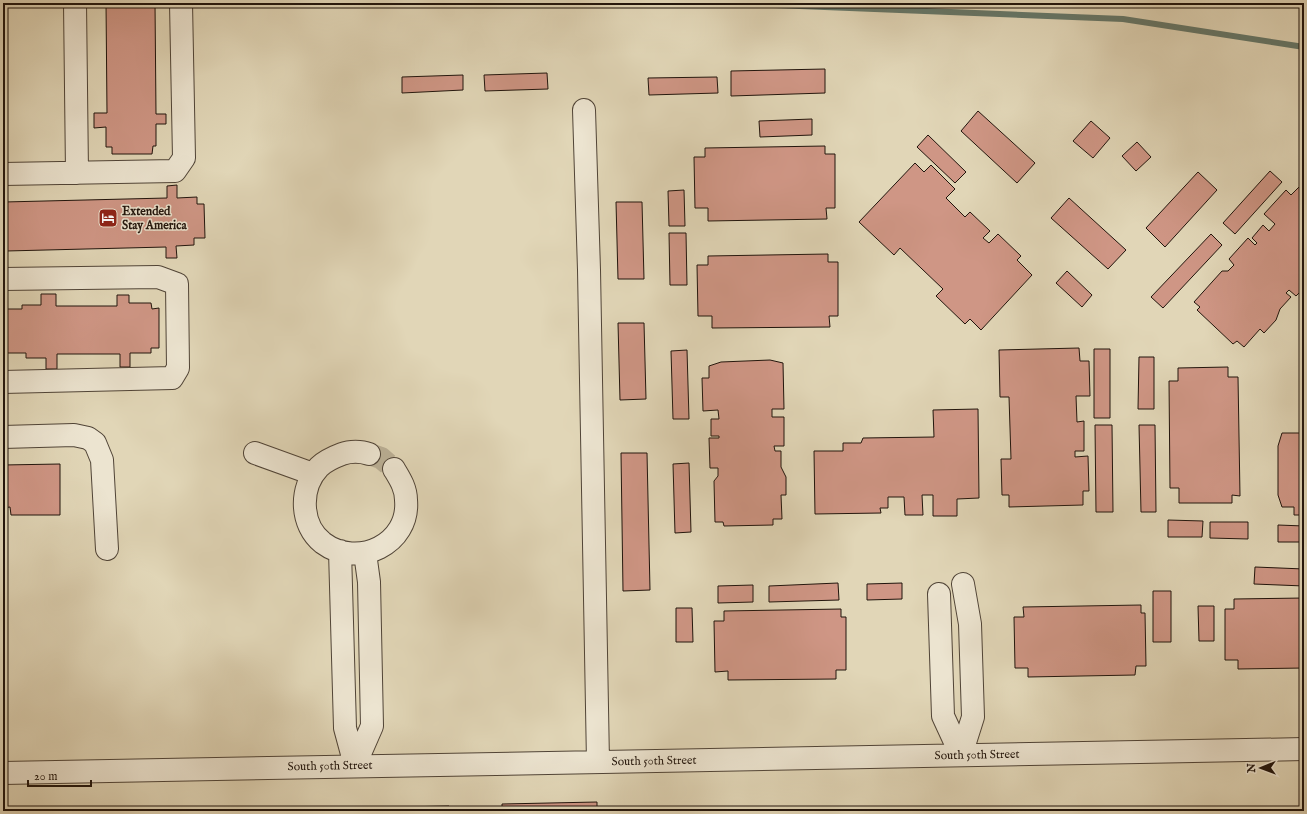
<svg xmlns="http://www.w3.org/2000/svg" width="1307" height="814" font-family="'IM FELL English',serif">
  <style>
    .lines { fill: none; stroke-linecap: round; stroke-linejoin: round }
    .stream { stroke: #66786a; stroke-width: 6 }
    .building { fill: #cf9685; stroke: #20140c }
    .minor-tunnel { stroke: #baaf95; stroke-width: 22; stroke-dasharray: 22 11; stroke-linecap: butt }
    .minor-casing { stroke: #504437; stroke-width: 24 }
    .minor { stroke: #ece4d0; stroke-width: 22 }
    .labels { text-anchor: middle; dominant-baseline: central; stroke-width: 3; stroke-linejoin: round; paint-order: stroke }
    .poi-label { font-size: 12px; font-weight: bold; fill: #20140c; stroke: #ece4d0; text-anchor: start }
    .street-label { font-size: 12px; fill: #20140c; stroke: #ece4d0 }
  </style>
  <rect width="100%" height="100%" fill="#e1d6b7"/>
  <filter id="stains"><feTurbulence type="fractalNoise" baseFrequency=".005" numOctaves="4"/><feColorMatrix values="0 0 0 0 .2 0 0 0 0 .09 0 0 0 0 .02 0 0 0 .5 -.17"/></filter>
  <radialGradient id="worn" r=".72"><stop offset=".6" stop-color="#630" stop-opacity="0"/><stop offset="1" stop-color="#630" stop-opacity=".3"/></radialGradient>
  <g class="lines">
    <path class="stream" d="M728,3l395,16 181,28"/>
  </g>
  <path class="building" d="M106,3h49l1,111h10v10h-10v22h-3l-1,8h-40v-7h-6v-20l-12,1v-15h13z
    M825,69v24l-94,3v-25z
    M547,73l1,16 -63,2 -1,-16z
    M463,75v15l-61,3v-16z
    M717,77l1,16 -69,2 -1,-17z
    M978,111l57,52 -18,20 -56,-52z
    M812,119v16l-52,2 -1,-16z
    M1091,121l19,17 -17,20 -20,-17z
    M928,135l38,37 -11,11 -38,-36z
    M1137,142l14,15 -15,14 -14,-15z
    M825,146v8h10v54h-9l1,11 -119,2v-13h-13l-1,-51h11v-9z
    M915,163l9,9 7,-7 24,24 -9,9 19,19 5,-5 20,19 -7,7 6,5 9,-9 23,22 -4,4 15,15 -51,55 -11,-11 -5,5 -29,-28 7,-7 -43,-41 -6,7 -35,-33z
    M1270,171l12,11 -47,52 -12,-11z
    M1198,172l19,18 -52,57 -19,-19z
    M177,185v13l20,-1v7h7l1,34h-11v7l-18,1 1,12h-11v-11l-160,4v11h-3v-72l1,12 163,-4v-12z
    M1299,187l5,2v99l-8,8 -7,-6 -3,3 5,4 -11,12 -4,11 -12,13 -4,-4 -16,18 -7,-6 -4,3 -36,-34 3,-3 -6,-5 28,-31h6l6,-6 -5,-6 19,-21 7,7 2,-2 -5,-5 11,-13 6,6 6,-7 -11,-10 22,-24 5,5z
    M684,190l1,36h-16l-1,-35z
    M1069,198l57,52 -18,19 -57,-51z
    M616,202h26l2,77h-26z
    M669,233h17l1,52h-17z
    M1211,234l11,11 -59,63 -12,-11z
    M828,254v8h10v54h-9l1,11 -118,1v-12h-14l-1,-51h11v-9z
    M1067,271l25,24 -10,12 -26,-24z
    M41,294h15v12h61v-11h12v8h22l1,6 7,-1v40h-8v5h-21v14h-10v-13h-63v15h-11v-11h-20v-5h-23v-44h19v-4h19z
    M618,323h26l2,76 -26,1z
    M1079,348l1,13h9l1,35h-14l1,26 7,-1v30h-9v6l13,-1 1,35h-6v14l-74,2v-12h-7l-1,-36h10l-2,-62h-9l-1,-47z
    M1094,349h16v69h-16z
    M687,350l2,69h-16l-2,-68z
    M1139,357h15v52h-16z
    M770,360l13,3 1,46h-12v8h12v29h-10l1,5h6v16l5,10v18h-5l1,24h-9v6l-49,1 -1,-4h-8l-1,-41 4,-5v-8h-8l-1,-30h10v-2h-8v-17h8l-1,-9 -15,1 -1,-33h7v-12l12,-4z
    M1228,367v10h10l2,119 -8,-1v8h-53v-15h-9l-1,-107h9v-13z
    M978,409l1,89 -22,1v17h-24v-21h-11l1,20h-18l-1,-18h-16v11h-8l1,5 -66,1 -1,-63h29v-8h18l2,-5 71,-1 -1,-27z
    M1095,425h17l1,87h-17z
    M1139,425h16l1,87h-15z
    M1282,433h22v82h-10v-8h-12l-4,-12v-49z
    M621,453h26l3,137 -27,1z
    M689,463l2,69 -16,1 -2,-69z
    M60,464v51h-49l-1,-8 -7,1v-43z
    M1168,520l35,1 -1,16h-34z
    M1210,522h38v17l-38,-1z
    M1278,525l26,1v16h-26z
    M1255,567l49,2v17l-50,-2z
    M838,583l1,17 -70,2v-16z
    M902,583v16l-35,1v-16z
    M753,585v17l-35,1v-17z
    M1153,591h18v51h-18z
    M1304,598v70l-66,1v-9h-13v-51h9v-10z
    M1141,605v8h4l1,53h-10l-1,9 -107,2v-9h-13l-1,-51h10l-1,-10z
    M1198,606h16v35h-15z
    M676,608h16l1,34h-17z
    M841,609v8h5v53h-10v9l-108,1v-9l-13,1 -1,-51h10v-10z
    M597,802v9h-95v-7z
    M449,806v5h-97v-3z
    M312,807v4h-66v-1z
    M1090,808v3h-49v-2z"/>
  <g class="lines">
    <path class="minor-tunnel" d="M369,454l12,4 13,11"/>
    <g class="minor-casing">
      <path id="minor" d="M75,3l2,170
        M584,110l5,160 9,492
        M3,174l172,-3 9,-13 -3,-155
        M3,279l155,-2 19,7 1,84 -6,10 -169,4
        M3,437l71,-2 14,3 7,5 7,17 5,89
        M255,453l58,21
        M369,454c-8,-3 -19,-3 -27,0 -8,3 -17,7 -23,13 -20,21 -19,58 4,76 35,26 87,1 83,-43 0,-12 -6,-21 -12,-31
        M340,551l5,177 10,37 17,-39 -3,-144 -4,-29
        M939,594l4,122 18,39
        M961,755l12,-38 -3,-93 -7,-40
        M3,773l1301,-24"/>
    </g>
    <use href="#minor" class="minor"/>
  </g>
  <defs>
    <g id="hotel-square" transform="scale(1)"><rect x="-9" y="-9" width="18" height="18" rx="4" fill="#8f2418" stroke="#ece4d0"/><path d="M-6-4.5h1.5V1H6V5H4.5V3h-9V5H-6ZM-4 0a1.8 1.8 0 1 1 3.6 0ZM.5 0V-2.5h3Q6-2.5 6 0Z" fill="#fff"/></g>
  </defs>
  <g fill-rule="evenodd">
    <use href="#hotel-square" x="108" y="218"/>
  </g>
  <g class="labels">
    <g class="poi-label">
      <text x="122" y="211">Extended<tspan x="122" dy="14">Stay America</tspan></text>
    </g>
    <g class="street-label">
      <text transform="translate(977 755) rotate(-1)">South 50th Street</text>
      <text transform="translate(654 761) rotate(-1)">South 50th Street</text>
      <text transform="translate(330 766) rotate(-1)">South 50th Street</text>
    </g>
  </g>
  <rect width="1307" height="814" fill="none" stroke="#e1d6b7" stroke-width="16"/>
  <rect x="4" y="4" width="1299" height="806" fill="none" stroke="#20140c" stroke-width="2"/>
  <rect x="8" y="8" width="1291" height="798" fill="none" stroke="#20140c"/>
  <g transform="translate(1261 768) rotate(269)" stroke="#ece4d0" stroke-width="3" paint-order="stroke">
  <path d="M0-3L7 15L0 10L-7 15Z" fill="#20140c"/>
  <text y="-6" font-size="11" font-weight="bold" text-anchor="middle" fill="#20140c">N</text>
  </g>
  <path d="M28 780v6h63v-6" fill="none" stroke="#20140c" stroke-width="2"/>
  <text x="34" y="780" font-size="12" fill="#20140c" stroke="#ece4d0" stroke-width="3" paint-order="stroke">20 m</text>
  <rect width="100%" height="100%" filter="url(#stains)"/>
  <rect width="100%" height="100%" fill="url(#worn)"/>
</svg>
